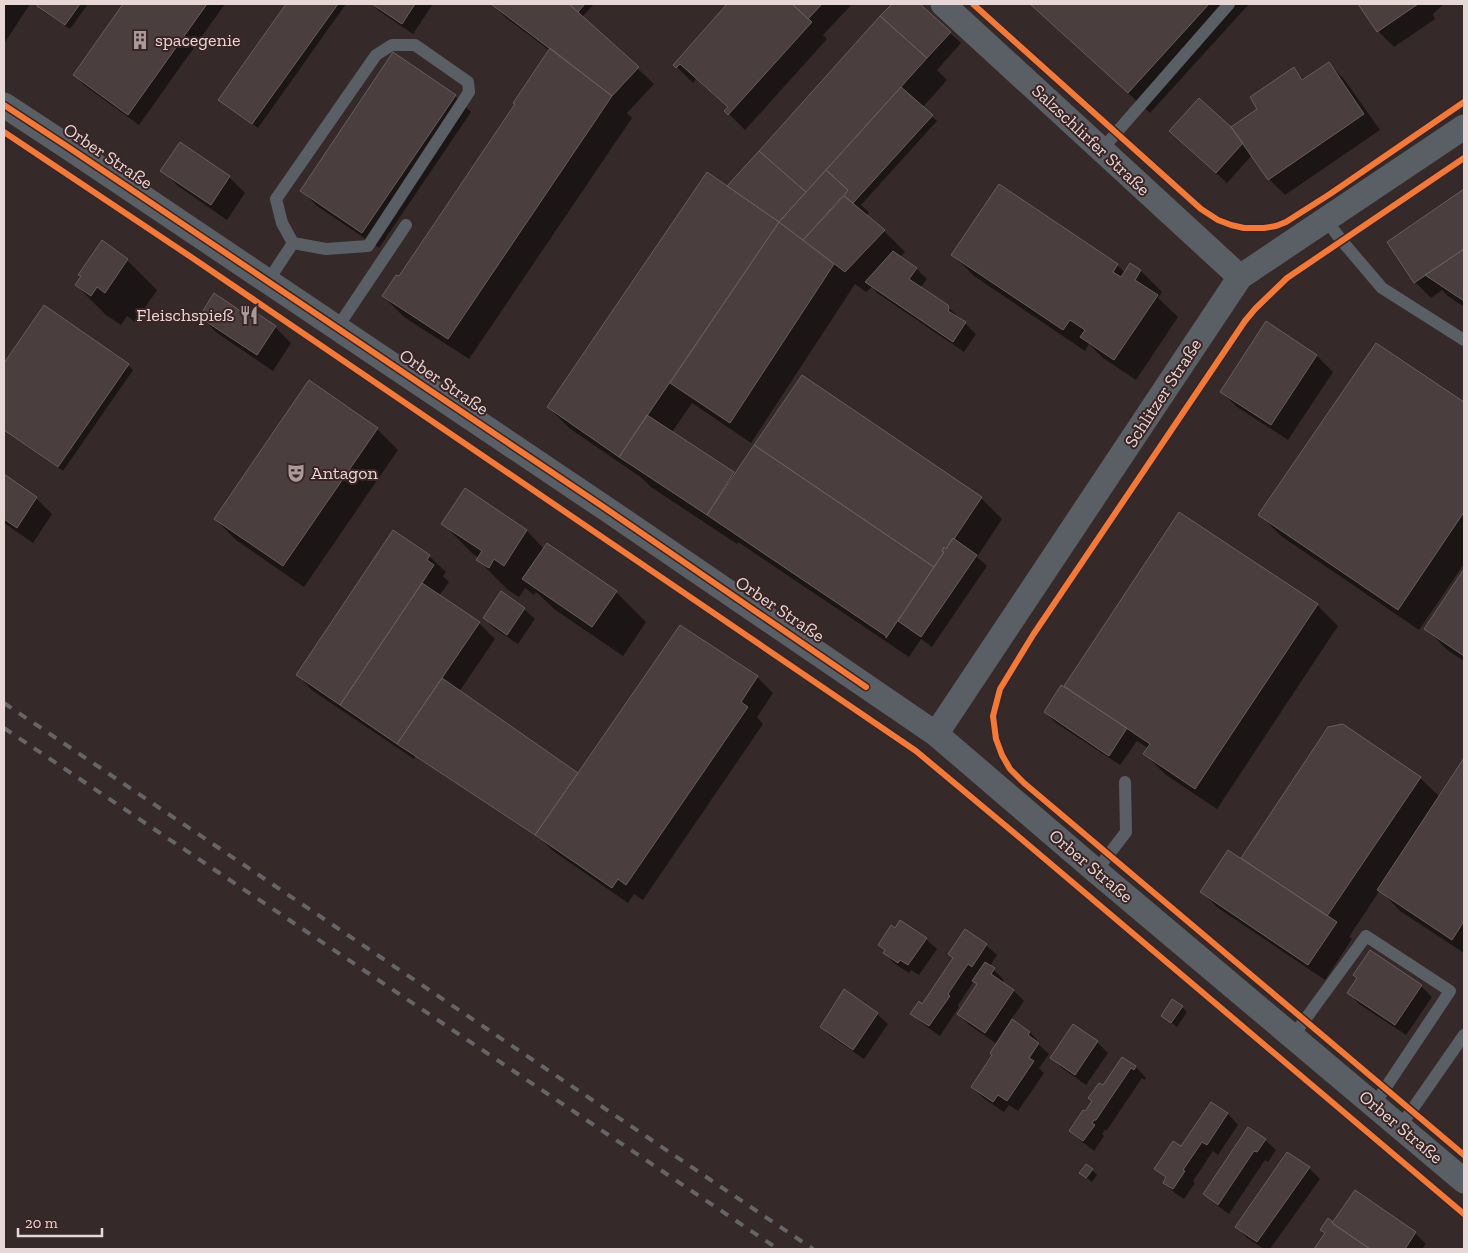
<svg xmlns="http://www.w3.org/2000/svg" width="1468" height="1253" font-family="'Zilla Slab',serif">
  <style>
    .shadow { fill: #0007 }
    .building { fill: #4a3f3e; stroke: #685d5d }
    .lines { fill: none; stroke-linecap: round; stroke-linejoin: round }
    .service { stroke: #5a5e65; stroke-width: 12 }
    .minor { stroke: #5a5e65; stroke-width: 25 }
    .rail { stroke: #666467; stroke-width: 4; stroke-dasharray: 9 9; stroke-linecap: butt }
    .cycleway-casing { stroke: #3b2424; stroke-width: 9 }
    .cycleway { stroke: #f17a3a; stroke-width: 6 }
    .labels { text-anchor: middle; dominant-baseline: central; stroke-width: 4; stroke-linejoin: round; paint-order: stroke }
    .poi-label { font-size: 18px; fill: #e7d7d7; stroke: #3b2424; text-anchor: start }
    .street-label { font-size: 18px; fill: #e7d7d7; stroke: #3b2424 }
  </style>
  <rect width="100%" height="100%" fill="#362929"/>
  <path class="shadow" d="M4,4h26l-26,40z
    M39,4h49l-18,25 -27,-18 -5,-5z
    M125,4h100l-86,121 -54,-39 -11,-11z
    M287,4h59l-88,124 -38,-29z
    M372,4h61l-20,30 -34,-23z
    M492,4h102l-12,13 72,67 -27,29 5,5 -163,241 -65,-42 -21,-21 16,-18 117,-173 34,-54 -45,-34z
    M729,4h123l-29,31 4,4 -82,91 -19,-19 3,-3 -33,-29 -3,4 -19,-19z
    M894,4h24l43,39 -24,27 10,10 -25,28 15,13 -76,84 8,7 -3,4 18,15 21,21 -5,5 16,11 11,11 -7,9 27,18 29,28 -12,18 -87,-59 -5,-6 -6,5 -11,-8 -104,159 -59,-40 -20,29 63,43 246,23 21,21 -25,38 10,9 -55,81 -11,-8 -12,18 -171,-115 -1,2 -86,-57 -9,-9 -73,-50 -21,-21 184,-216 -3,-5z
    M1030,4h219l-99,109z
    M1360,4h84l-11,10 2,5 -41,28 -16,-16z
    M1328,63l16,16 36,51 -95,65 -16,-16 -17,-24 -25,28 -46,-41 51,-12 27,-20 35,-41 10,11z
    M455,96l16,16 -92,136 -62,-42 -16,-16z
    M180,143l49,34 16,16 -18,27 -49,-34 -16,-16z
    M1464,191v116l-16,-11 -6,-6 -11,8 -16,-16 -27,-40z
    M953,255l164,10 8,8 6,-8 10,6 21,21 -4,6 20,19 -42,63 -33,-22 -14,-14 -4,7 -111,-75z
    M127,260l30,30 -22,32 -8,-6 -6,9 -15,-10 -30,-30z
    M44,307l84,58 5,5 -70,101 -59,-41v-65z
    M201,317l53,4 21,6 16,16 -18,28 -56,-38z
    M1267,323l50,33 16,16 -45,68 -51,-33 -16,-16z
    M1377,345l87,59v160l-45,66 -138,-94 -21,-21z
    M377,429l21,21 -94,137 -68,-47 -21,-21z
    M4,476l32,22 16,16 -19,29 -29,-20z
    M465,490l62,41 17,18 72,43 30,30 -23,34 -69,-47 -18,-17 -2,3 -9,-7 -6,9 -11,-7 -30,-30 1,-2 -6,-4 -30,-30z
    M393,532l36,24 17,16 -3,4 6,6 -10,14 40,27 16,16 -36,53 118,82 180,-97 16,16 -16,24 6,7 -120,176 -9,-6 -6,9 -75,-52 -11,-11 -127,-84 -1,3 -101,-68 -16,-16z
    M1464,571v90l-17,-11 -21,-22z
    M1317,605l21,21 -121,183 -51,-34 -21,-21 3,-6 -11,-7 -17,24 -64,-42 -11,-11 24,-22 -4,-4z
    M524,609l11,10 -17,25 -23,-15 -11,-11z
    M1464,760v193l-64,-42 -20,-21 -31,47 3,2 -27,41 -107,-72 -16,-16 44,-29 1,-1 -5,-4 178,-80 20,19z
    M926,939l11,10 -18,26 -8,-5 -2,3 -14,-9 -11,-11 2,-2 -7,-6z
    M986,945l11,10 -7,11 14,14 -2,3 11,7 11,11 -13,19 19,12 10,11 -1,2 10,9 -10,14 5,5 -26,38 -9,-6 -5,7 -21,-14 -11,-11 21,-32 4,-11 -28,-19 -10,-11 19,-29 -4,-4 -16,24 1,2 -19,29 -17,-12 -11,-10 10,-8z
    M1370,952l51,34 11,11 -26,38 -47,-31 -10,-11 9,-14z
    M1182,1007l5,5 -10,15 -15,-11z
    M877,1014l11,10 -24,35 -32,-22 -11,-10z
    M1097,1042l11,11 -22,32 -24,-17 -10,-10z
    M1122,1059l14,8 10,11 -1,2 -3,-2 -35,52h-2l-3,4 2,2 -10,15 -13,-10 -11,-10 16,-18z
    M1211,1103l17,11 10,11 -20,30 -5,-4 -20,30 2,2 -11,16 -9,-6 -11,-11 3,-3 -11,-11 25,-20z
    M1265,1140l11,10 -8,12 -3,-2 -36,54 -14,-10 -11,-10z
    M1309,1168l11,11 -50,70h-6l-17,-11 -10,-11z
    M1092,1170l5,5 -5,7 -11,-9z
    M1355,1192l60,41 11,11 -4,5h-106z"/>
  <path class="building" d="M38,4h42l-15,21 -28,-19z
    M123,4h84l-79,111 -55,-40z
    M286,4h52l-86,120 -34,-24z
    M372,4h43l-13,20z
    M491,4h78l70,63 -27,29z
    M569,4h16l-7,8z
    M727,4h65l20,18 -84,93 -4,-4 4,-4 -48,-43 -4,4 -3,-3z
    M792,4h30l-14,15z
    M892,4h28l31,28 -24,26 -47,-42z
    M1030,4h179l-81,89z
    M1358,4h60l-41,28z
    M880,16l47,42 -121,134 -47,-41z
    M550,48l62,48 -164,243 -66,-43 14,-21 3,1 116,-172 -2,-1z
    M393,52l63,43 -94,138 -62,-42z
    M1329,62l35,52 -96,66 -37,-53 26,-18 -7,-12 44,-30 8,13z
    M901,87l32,28 -80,88 -9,-7 4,-6 -22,-20z
    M1199,98l32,29 12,16 -27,30 -47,-42z
    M180,142l50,34 -19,29 -51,-34z
    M759,151l47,41 -27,30 -52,-36z
    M826,170l22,20 -45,50 -24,-18z
    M707,172l72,50 -160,235 -72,-50z
    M999,184l119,80 -5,8 8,5 9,-14 11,7 -6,10 23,15 -44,65 -34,-23 5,-7 -15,-10 -7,10 -112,-75z
    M1464,189v60l-50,34 -27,-41z
    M844,196l41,34 -40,42 -42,-32z
    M779,222l55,42 -104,159 -60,-40z
    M102,240l26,19 -23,34 -8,-6 -6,9 -16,-11 6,-9 -3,-1z
    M1464,249v52l-39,-26z
    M893,251l24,17 -8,11 39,26 1,3 -1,3 18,11 -13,20 -88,-60z
    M214,293l40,27 4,-6 18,12 -19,29 -58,-38z
    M44,305l85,59 -71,103 -54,-37v-67z
    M1266,321l51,34 -46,70 -51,-33z
    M1376,343l88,59v110l-66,98 -140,-95z
    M802,375l180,122 -28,42 -1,-1 -7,11 -2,-2 -2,4 2,1 -10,15 -180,-122z
    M309,380l69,48 -95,138 -69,-47z
    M647,415l87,57 -27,43 -88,-58z
    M754,445l180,122 -48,71v-2l-179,-121z
    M4,474l33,23 -20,31 -13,-9z
    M465,488l62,42 -23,36 -10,-7 -5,9 -13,-8 6,-9 -41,-27z
    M1179,512l139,92 -123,185 -52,-35 7,-10 -86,-58z
    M393,530l37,25 -3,5 7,5 -94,140 -44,-30z
    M953,538l24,17 -56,82 -23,-16 46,-69 -2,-1 2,-4 2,2z
    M547,543l70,48 -25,36 -70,-48z
    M1464,569v87l-40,-27z
    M422,583l58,39 -83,122 -57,-39z
    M501,591l24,17 -18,27 -24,-17z
    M680,625l78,51 -17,26 7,5 -122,178 -8,-6 -6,9 -77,-53z
    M442,678l136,95 -43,62 -138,-91z
    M1061,685l66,43 -18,28 -65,-44z
    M1343,724l78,53 -94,139 -86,-58 87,-131z
    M1464,758v163l-12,19 -75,-50z
    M1228,850l109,72 -29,43 -108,-73z
    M900,920l27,18 -19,27 -8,-5 -2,3 -15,-10 2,-3 -7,-5 13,-20 4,3z
    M965,929l22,15 -15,23 -4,-3 -20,30 2,2 -21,30 -19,-12 9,-13 3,3 31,-46 -5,-4z
    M1370,950l52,35 -27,40 -48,-32 10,-15 -4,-3z
    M985,962l10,6 -4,6 23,16 -29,43 -28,-19 20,-30 -5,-3z
    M844,989l34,24 -25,37 -33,-23z
    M1172,999l11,7 -12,17 -10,-7z
    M1012,1019l18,13 -2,3 11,8 -10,15 5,3 -27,40 -9,-6 -5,7 -22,-15 21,-32 -2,-2z
    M1073,1024l25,17 -23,34 -25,-17z
    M1122,1057l14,9 -2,4 -3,-2 -35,52h-2l-2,3 3,2 -12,16 -14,-10 14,-21 2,1 7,-10 -4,-3 11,-15 4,2z
    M1211,1102l17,11 -21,32 -5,-3 -19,28 2,1 -12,18 -10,-6 3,-6 -12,-8 19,-28 8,5z
    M1248,1127l18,12 -9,13 -3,-1 -36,54 -15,-11z
    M1287,1152l23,15 -53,75 -22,-15z
    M1086,1164l7,5 -7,9 -7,-5z
    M1355,1190l61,42 -11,17h-35l-38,-26z
    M1328,1218l5,4 -1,1 38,26h-56l11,-16 -5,-3z"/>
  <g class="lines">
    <path class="service" d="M1102,150l14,-17 113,-129
      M1326,220l16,21 40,47 82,52
      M268,281l25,-38 33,6 42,-3 101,-154 -1,-10 -53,-37h-23l-16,10 -100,144 6,24 11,20
      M337,328l69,-103
      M1096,871l30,-39 -1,-50
      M1293,1036l73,-100 84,55 -76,114
      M1400,1127l64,-92"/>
    <path class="minor" d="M943,4l297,273
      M4,105l64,42 537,361 331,226 160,137 368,310
      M936,734l304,-457 224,-150"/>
    <path class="rail" d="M4,703l809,546
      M4,728l774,521"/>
    <g class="cycleway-casing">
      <path id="cycleway" d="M973,4l228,205 17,11 13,5 13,3h20l12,-2 10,-4 44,-28 134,-92
        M4,105l64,42 537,361 261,179
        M4,132l190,127 722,492 103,86 445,377
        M1464,158l-177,120 -32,31 -10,12 -212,314 -33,54 -7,27 3,23 6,16 8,14 14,14 440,372"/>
    </g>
    <use href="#cycleway" class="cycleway"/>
  </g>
  <defs>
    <g id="building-bare" transform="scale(1.5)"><path d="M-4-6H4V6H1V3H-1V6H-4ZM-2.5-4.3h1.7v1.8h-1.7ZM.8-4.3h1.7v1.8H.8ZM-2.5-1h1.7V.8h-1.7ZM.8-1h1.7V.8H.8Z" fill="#a99a9a" stroke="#3b2424" stroke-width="2.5" paint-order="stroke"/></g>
    <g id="restaurant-bare" transform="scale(1.5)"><path d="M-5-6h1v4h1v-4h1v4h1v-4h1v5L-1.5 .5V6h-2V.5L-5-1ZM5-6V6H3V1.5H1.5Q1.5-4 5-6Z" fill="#a99a9a" stroke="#3b2424" stroke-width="2.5" paint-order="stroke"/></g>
    <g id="theatre-bare" transform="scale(1.5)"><path d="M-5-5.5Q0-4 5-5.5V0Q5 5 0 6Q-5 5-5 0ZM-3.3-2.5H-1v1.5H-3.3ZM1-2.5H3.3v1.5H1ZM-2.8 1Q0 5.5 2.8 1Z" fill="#a99a9a" stroke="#3b2424" stroke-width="2.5" paint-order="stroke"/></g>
  </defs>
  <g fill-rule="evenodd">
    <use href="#building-bare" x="140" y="40"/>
    <use href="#restaurant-bare" x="249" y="315"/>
    <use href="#theatre-bare" x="296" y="473"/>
  </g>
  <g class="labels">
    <g class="poi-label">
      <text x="155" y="40">spacegenie</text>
      <text x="234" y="315" text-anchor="end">Fleischspieß</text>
      <text x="311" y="473">Antagon</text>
    </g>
    <g class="street-label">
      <text transform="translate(1091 140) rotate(43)">Salzschlirfer Straße</text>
      <text transform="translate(108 156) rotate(34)">Orber Straße</text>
      <text transform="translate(444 382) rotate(34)">Orber Straße</text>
      <text transform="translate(1163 393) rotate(-57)">Schlitzer Straße</text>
      <text transform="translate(780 609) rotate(34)">Orber Straße</text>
      <text transform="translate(1091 866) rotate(40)">Orber Straße</text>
      <text transform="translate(1401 1127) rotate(40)">Orber Straße</text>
    </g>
  </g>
  <rect width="1468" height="1253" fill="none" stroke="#e7d7d7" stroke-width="10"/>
  <path d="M18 1228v8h84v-8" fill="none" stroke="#e7d7d7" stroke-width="2.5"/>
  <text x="25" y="1228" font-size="15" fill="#e7d7d7" stroke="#3b2424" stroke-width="4" paint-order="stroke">20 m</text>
</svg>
